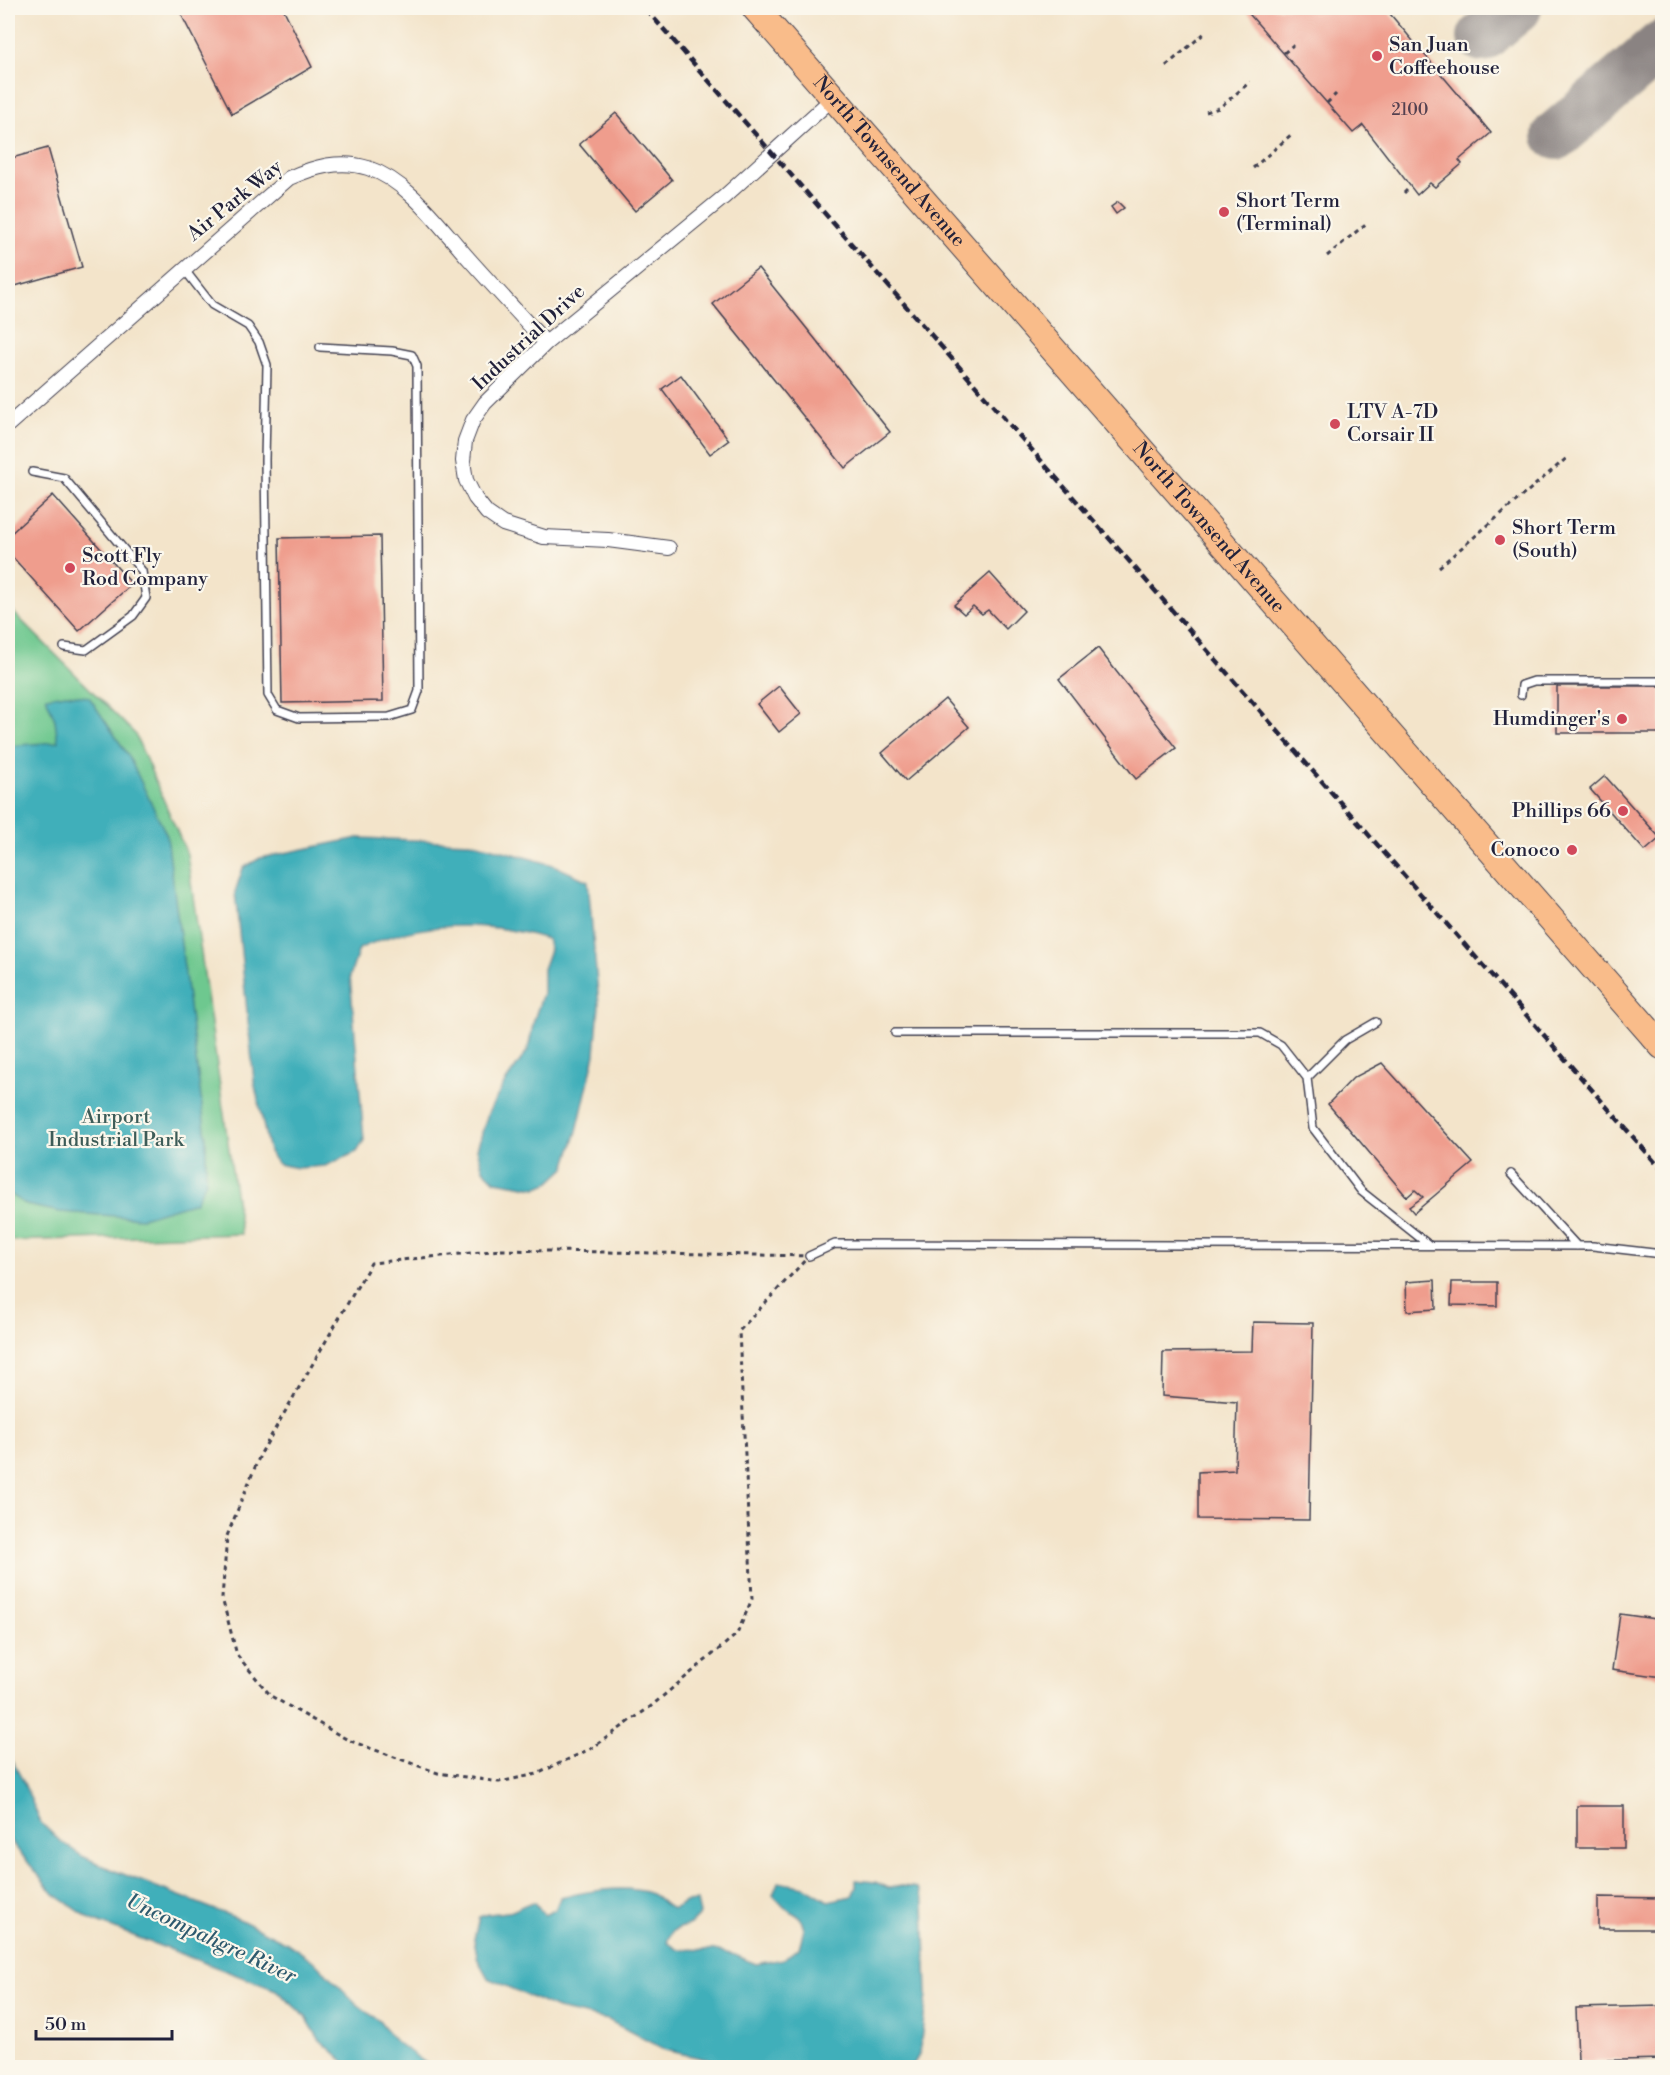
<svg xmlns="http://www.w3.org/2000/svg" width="1670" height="2075" font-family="'Libre Bodoni',serif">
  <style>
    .green { fill: #6ec88f; stroke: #487565; stroke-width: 1.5 }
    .water { fill: #3fafba; stroke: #30687a; stroke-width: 1.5 }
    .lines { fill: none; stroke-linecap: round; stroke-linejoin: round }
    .taxiway { stroke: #8a8382; stroke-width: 50 }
    .building { fill: #ef9d8d }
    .lane-casing { stroke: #413f50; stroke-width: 10 }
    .street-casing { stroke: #413f50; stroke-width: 16 }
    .highway-casing { stroke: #413f50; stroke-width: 28 }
    .path { stroke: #413f50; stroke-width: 3; stroke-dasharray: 4.5 4.5; stroke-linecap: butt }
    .lane { stroke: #fff; stroke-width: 7 }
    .street { stroke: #fff; stroke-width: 14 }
    .highway { stroke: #f9bc8a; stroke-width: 26 }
    .rail { stroke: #22223b; stroke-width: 4.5; stroke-dasharray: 9 4.5; stroke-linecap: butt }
    .poi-dot { fill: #d1495b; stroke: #fbf7ec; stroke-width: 2 }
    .labels { text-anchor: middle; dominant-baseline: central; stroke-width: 4.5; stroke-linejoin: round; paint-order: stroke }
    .number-label { font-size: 16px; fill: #554150 }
    .poi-label { font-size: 20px; fill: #22223b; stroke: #fbf7ec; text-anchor: start }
    .street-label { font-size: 20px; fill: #22223b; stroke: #fbf7ec }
    .park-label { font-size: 20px; fill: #3d5c58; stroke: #fbf7ec }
    .water-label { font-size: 21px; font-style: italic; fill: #2e5a6e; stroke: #fbf7ec }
  </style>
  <rect width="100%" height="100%" fill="#fbf7ec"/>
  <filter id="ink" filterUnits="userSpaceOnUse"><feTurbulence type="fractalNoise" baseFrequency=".0167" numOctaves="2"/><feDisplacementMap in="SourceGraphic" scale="12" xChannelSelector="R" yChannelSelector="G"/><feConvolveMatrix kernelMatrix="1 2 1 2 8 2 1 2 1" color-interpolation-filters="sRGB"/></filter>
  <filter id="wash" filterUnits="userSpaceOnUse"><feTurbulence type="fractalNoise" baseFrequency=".008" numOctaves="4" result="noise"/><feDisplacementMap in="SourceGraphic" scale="24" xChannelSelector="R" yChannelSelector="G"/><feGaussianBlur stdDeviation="1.35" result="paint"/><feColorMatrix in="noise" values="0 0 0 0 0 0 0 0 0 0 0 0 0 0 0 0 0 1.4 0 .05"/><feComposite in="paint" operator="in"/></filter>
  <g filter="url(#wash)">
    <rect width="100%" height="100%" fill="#f3e4ca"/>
    <path class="green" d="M8,607l127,127 52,120 54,380 -233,7z"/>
    <path class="water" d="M66,694l23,3 39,58 39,81 39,301v44l-10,21 -54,16 -82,-6 -34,-7 -18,-13v-446l50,-4 -3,-22 -9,-23z
      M358,838l113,4 82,23 35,16 11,124 -4,49 -18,77 -12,37 -15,14 -14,6 -41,-7 -12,-12 -6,-20 11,-36 16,-29 24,-34 6,-30 9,-27v-24l7,-19 -3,-11c-62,-19 -130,-18 -188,10l-9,27 14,164 -7,12 -32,14 -27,2 -20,-4 -9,-12 -15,-71 -19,-189 8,-24 17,-10z
      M8,1753l15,28 18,42 19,18 22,15 28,13 129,50 48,24 28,19 42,42 22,17 16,20 36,26h-81l-31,-28 -13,-22 -30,-27 -184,-70 -38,-26 -46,-56z
      M856,1880l19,2 14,6 13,-2 16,2 6,14 3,93 -8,60 -7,12h-170l-77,-17 -57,-30 -51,-11 -69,-31 -10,-18 -4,-21 5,-22c13,-5 16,-3 29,-5 9,-1 15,-9 27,-10l9,13 11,-5 5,-12c26,-7 66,-14 92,-4 9,4 12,13 22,15l11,-7 12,-1 3,13 -10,10 -18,7 -5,11 10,7 37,1 21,5 21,9 27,-5 16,-11 5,-19 -4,-12 -16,-10 -11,-12 5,-13 27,5 23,14 24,-5 4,-9z"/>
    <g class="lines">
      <path class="taxiway" d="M1482,37l35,-29
        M1557,135l105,-90"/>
    </g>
    <g id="blocks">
      <path class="building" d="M178,8h105l29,59 -80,47z
        M1244,8h141l106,125 -32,27 3,4 -27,23 -5,-4 -13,12 -54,-70 -10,8z
        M616,113l56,67 -37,31 -56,-67z
        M48,148l34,119 -74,21v-129z
        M1118,202l6,6 -8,6 -5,-7z
        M758,268l132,164 -45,36 -132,-164z
        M681,375l48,65 -19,14 -48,-65z
        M53,495l79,89 -53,47 -71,-79v-16z
        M380,536l3,165 -101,2 -3,-165z
        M990,573l34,38 -18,18 -18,-19 -6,4 -9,-8 -9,8 -10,-9z
        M1098,648l78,100 -40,31 -77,-100z
        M779,686l22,28 -22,18 -22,-28z
        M1557,686h104v47h-104z
        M945,699l24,28 -63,54 -24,-28z
        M1605,776l55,62 -15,13 -55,-62z
        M1382,1063l91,100 -59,50 -5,-6 14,-10 -8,-7 -8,7 -79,-93 25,-26z
        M1435,1280l1,29 -29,2 -1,-29z
        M1452,1282h45v24l-46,-1z
        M1253,1322l60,1 -4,197 -111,-1v-47l37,-2 2,-68 -75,-6 1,-44 89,-1z
        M1620,1614l42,6v57l-50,-7z
        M1577,1806h47v42h-47z
        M1598,1897l64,1v31h-64z
        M1662,2006v53l-84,2 -2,-53z"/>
    </g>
  </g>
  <g filter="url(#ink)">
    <use href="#blocks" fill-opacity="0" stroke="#413f50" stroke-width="1.5"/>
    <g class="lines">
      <g class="lane-casing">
        <path id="lane" d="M184,269l28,36 36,21 11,16 8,23 -2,95 3,235 9,15 22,8 90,-1 23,-7 7,-19 -2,-325 -5,-11 -20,-4 -72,-4
          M32,472l32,6 78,93 4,27 -13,18 -47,34 -22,-3
          M1521,695l1,-10 12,-4h128
          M895,1033h365l21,12 26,33 6,50 48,63 68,54
          M1307,1078l38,-38 31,-18
          M1511,1174l66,72
          M809,1256l26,-12 758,2 69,8"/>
      </g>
      <g class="street-casing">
        <path id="street" d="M8,425l281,-247c25,-11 51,-19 79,-10 42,14 72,59 101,91 25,28 51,56 77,84
          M669,548l-61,-8 -64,-3 -41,-13 -16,-11 -12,-15 -9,-18 -3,-19 2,-20 8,-21 12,-17 61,-60 178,-146 109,-99"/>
      </g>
      <g class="highway-casing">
        <g id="highway">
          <path id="s1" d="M755,8l907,1038"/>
        </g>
      </g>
      <path class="path" d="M1284,53l9,-8
        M1166,66l41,-35
        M1327,103l9,-9
        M1206,112l13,-4 31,-26
        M1253,168l40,-35
        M1404,193l3,-3
        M1327,256l41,-34
        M1439,567l130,-111
        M501,1250l308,6 -70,75 13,268 -15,35 -87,73 -58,41 -55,26 -38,8 -61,-9 -90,-33 -77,-44 -34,-41 -15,-57 5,-62 33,-81 111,-192z"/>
      <use href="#lane" class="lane"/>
      <use href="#street" class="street"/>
      <use href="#highway" class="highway"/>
      <path class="rail" d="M645,8l1017,1162"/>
    </g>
  </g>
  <g class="poi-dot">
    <circle cx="1377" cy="56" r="6"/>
    <circle cx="1224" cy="212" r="6"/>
    <circle cx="1335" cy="424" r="6"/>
    <circle cx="1500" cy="540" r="6"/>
    <circle cx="70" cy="568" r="6"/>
    <circle cx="1622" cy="719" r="6"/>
    <circle cx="1623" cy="811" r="6"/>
    <circle cx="1572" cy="850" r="6"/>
  </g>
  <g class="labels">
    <g class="number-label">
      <text x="1410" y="110">2100</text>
    </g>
    <g class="poi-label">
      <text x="1389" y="45">San Juan<tspan x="1389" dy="23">Coffeehouse</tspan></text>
      <text x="1236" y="201">Short Term<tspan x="1236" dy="23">(Terminal)</tspan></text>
      <text x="1347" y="412">LTV A-7D<tspan x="1347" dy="23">Corsair II</tspan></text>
      <text x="1512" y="528">Short Term<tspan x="1512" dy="23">(South)</tspan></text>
      <text x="82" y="556">Scott Fly<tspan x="82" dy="23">Rod Company</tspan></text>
      <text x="1610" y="719" text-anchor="end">Humdinger's</text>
      <text x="1611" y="811" text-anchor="end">Phillips 66</text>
      <text x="1560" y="850" text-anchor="end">Conoco</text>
    </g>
    <g class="street-label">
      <text stroke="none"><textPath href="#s1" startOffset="204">North Townsend Avenue</textPath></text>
      <text transform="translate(235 201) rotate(-39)">Air Park Way</text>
      <text transform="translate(529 338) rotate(-43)">Industrial Drive</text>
      <text stroke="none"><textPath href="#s1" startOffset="690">North Townsend Avenue</textPath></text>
    </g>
    <g class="park-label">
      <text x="116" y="1117">Airport<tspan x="116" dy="23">Industrial Park</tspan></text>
    </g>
    <g class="water-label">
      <text transform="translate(211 1939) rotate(25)">Uncompahgre River</text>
    </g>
  </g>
  <rect width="1670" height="2075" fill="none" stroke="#fbf7ec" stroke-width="30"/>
  <path d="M36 2030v9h136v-9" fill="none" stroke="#22223b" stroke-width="3"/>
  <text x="45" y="2030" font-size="18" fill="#22223b" stroke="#fbf7ec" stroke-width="4.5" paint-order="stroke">50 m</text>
</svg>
